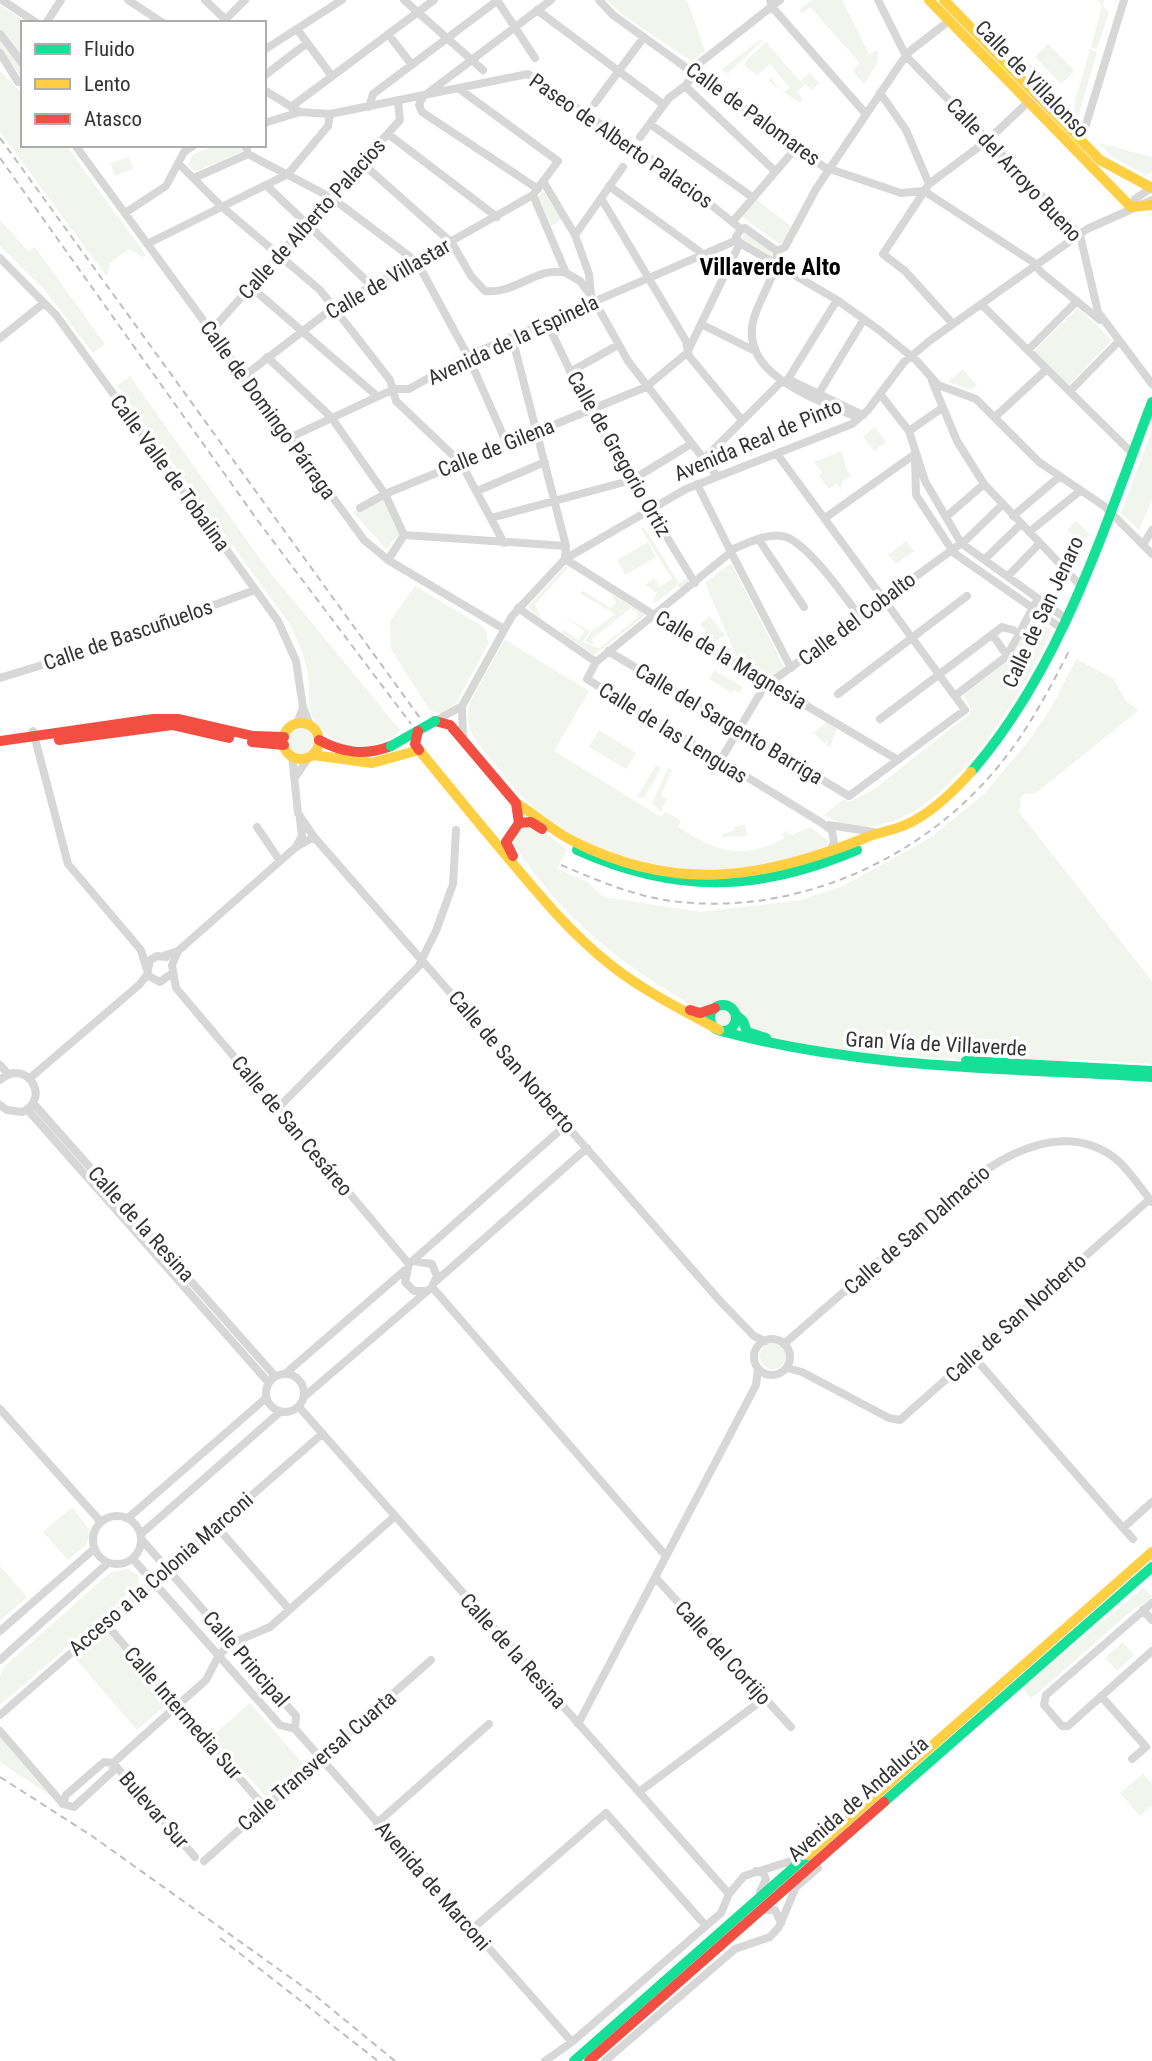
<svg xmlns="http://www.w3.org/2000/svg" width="1152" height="2061" font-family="'Roboto Condensed',sans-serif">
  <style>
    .green { fill: #f1f5ed }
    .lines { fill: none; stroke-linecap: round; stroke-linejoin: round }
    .street { stroke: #d7d7d7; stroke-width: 8 }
    .fast { stroke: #16e098; stroke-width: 10 }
    .slow { stroke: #ffcf43; stroke-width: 10 }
    .jam { stroke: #f24e42; stroke-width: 10 }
    .rail { stroke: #bebebe; stroke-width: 2; stroke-dasharray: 7 5; stroke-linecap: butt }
    .fast-bridge { stroke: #16e098; stroke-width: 10 }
    .slow-bridge { stroke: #ffcf43; stroke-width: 10 }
    .jam-bridge { stroke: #f24e42; stroke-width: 10 }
    .labels { text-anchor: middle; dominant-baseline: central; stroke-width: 7; stroke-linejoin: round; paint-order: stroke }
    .street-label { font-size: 21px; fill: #333; stroke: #fff }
    .quarter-label { font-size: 24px; font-weight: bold; fill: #000; stroke: #fff }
  </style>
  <rect width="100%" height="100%" fill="#fff"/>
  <path class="green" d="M607,0h80l18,51 -14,10 -68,-46z
    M812,0h30l27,54 9,-4v12l-14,22 -12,-13 8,-8 -50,-56 -8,7 -3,-4z
    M1097,0h7l-1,6 6,6 -12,37 -6,-2 11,-41z
    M0,5l28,18h-5v37l-23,-33z
    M0,38l23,32v10l-23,-31z
    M761,39l1,2 -34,33 -6,-5z
    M766,42l34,39 10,-8 9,10 -7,7 -7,-6 -8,8 6,7 -3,4 -32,-22 3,-3 12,15 7,-5 -20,-24 -13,11 -12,-9v-4z
    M1048,44l27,27 -14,13 -26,-27z
    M1090,49l7,3 -21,72 -3,-3 2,-20z
    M1022,56l46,48v12l-52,-54z
    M0,71l23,23v51h43l80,110 -3,2 -14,-8 -19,14 -3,14 -107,-145z
    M1099,143l53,14v15l-6,3 -35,-19z
    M219,145h24l2,5 -46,20 -4,1 -7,-7 5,-10z
    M129,157l5,12 -19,7 -5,-13z
    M543,191l19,29 -11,6 -13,-29z
    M756,199l36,28 -11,18 -40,-29z
    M0,220l28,31 7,-4 70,97 -12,9 -49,-64 -44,-43z
    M745,232l28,20 -1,6h-4l-26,-18z
    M1078,308l34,32 -43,45 -35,-34z
    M963,369l14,16 -6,5 -23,-8z
    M130,376l135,190 136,165c-34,24 -64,23 -88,-13 -6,-9 -3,-32 -5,-44 -3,-18 -11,-35 -19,-51l-172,-237z
    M875,427l11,15 -12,9 -11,-15z
    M1152,430v70l-13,30 -18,-17z
    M842,451l5,20 4,4 -9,7 -1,8 -4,-7 -8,6 -10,-13 3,-4 -8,-10z
    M383,499l17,34 -14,16 -33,-37z
    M1076,521l14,13 -9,9 -14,-13z
    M644,527l35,56 8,-5 3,3 -9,7 -4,-2 -22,17 -3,-1 5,-9 -12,-8 9,-7 6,9 12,-8 -31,-50z
    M906,541l8,10 -18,13 -8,-9z
    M648,542l8,15 -31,18 -8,-15z
    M731,563l53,104 -13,10 -34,-19 -32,-75z
    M565,566l3,2 -33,36 6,15 -13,-12z
    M586,584l-3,7 28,17 5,-5 -5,-9 33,20 -1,3 -22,17 -2,-2 18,-14v-5l-6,-5 -39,31 2,6 -9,-4 6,-9 24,-18 -34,-20z
    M415,586l67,40 4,5 2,13 -28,52 -5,8 -14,9 -11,-2 -39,-62 -1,-28z
    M559,613l31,18 -7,11 16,6 19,-15 2,2 -26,20 -32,-22 2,-3 16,11 -2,-2 7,-8z
    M710,616l15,19 -10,7 -15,-18z
    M1036,619l15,12c-31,69 -132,242 -227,184l20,-16 6,2 22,-10 96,-76 3,-6 -7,-14 46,-36 20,-35z
    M505,640l84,51 -35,60 107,66 4,-5 16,8 -3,7c39,25 63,34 107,11l-3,-4 3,-3 7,4 18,-8 19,14 -3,7c-95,40 -221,25 -298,-46 -12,-11 -22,-24 -32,-37 -17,-20 -35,-37 -25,-65z
    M1076,659l38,20 11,21 14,10 -103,83 -14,2 -3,17 133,169v83l-82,-5v4c-58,-3 -282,-5 -319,-34 -6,-5 -10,-16 -14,-23l-20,-4 -20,6c-79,-45 -135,-90 -185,-166l10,-15 15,-1 30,24 -10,19 29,12 18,16 96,15 101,-12 40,-13 89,-49 53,-43 48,-57 21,-32z
    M714,670l29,17 -4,6 -5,-3 -2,3 -23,-14z
    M826,722l11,7 -7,18 -4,-2 2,-4 -4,2 -10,-10z
    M287 741a14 14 0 1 1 28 0a14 14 0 1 1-28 0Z
    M599,730l37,23 -10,16 -37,-22z
    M656,765l5,3 -17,30 -7,-1z
    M668,768l4,2 -11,26 6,3 -6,13 -9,-9z
    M745,825l3,11 -26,1v-2l13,-5 -1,-3z
    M714 1018a9 9 0 1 1 18 0a9 9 0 1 1-18 0Z
    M760 1356a13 13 0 1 1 26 0a13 13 0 1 1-26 0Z
    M72,1507l18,24 -3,13 -19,16 -25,-28z
    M0,1566l27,31 -27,24z
    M128,1569l11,7 -1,10 -138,119v-29l5,-10 106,-94z
    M1144,1587l8,10 -12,11 -3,-2 -99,87 -7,5 -9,-10z
    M105,1629l63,74 -31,27 -64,-74z
    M1123,1642l11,13 -17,16 -12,-13z
    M250,1703l54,62 -37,33 -55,-62z
    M0,1737l49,58 -49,-33z
    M1143,1774l9,10v21l-12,11 -20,-23z"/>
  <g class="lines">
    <path class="street" d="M2,0l35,23
      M128,0l35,23
      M205,0l20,19
      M404,0l79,70
      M497,0l38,58
      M599,0l14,15 211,152 77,26 23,-2
      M770,0l2,7 94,107
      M878,0l28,56 174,179 18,77 54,72
      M537,10l127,95
      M46,23l15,-23
      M222,23l23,-23
      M297,29l34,46
      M0,34l23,30
      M388,34l24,31
      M264,50l78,-50
      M0,53l18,29
      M692,69l88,-69
      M264,76l43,-33
      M685,86l90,85
      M264,90l36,22 30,2 198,-40 146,101 67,54
      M428,93l123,-93
      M880,93l26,37 23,54
      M423,97l-4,8 3,7 116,77
      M595,103l49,-66
      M291,107l143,-107
      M369,107l4,-13 125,-94
      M264,123l36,-11
      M650,124l102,73
      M388,134l109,83
      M640,137l29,-39 16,-12 11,-14
      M1081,141l43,-141
      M75,145l289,395 24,20 116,69
      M246,145l2,9 84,44 85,64 51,94 39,88
      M178,163l43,43 99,84 70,90 6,21 65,62 43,80
      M362,163l90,80 19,33 14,15c29,4 54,-26 81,-18
      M194,178l54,-24
      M543,181l32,54 14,39 2,21 37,66 89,115
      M266,185l106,101
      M609,186l90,65 2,6
      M924,191l109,71 9,11 58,47
      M533,195l33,78 14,8 9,12
      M601,198l85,143 3,15 53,64
      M1131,207l4,-8 16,-11
      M125,213l41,-27 18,-34 10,-7
      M734,220l62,-72
      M741,229l-5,8 4,6 97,57 42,30 38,31 21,24 38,14 63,63 65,44 48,48
      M741,229l4,-1 32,23
      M575,235l48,-68
      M147,244l141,-70 40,-48 2,-12
      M777,251l8,-4 31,-58 84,-125 10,-13 39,-30
      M777,251c1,20 -14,42 -21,61 -24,61 59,86 100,105l7,-2
      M0,258l56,57 222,306 18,40 7,46
      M251,287l126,109
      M982,305l150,148
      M547,323l42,87 106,173
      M701,324l54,27
      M953,324l-48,-53 -22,-17 46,-70 59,-44 40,-38
      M211,331l189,-211 -2,-18
      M512,337l54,209 -1,13
      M0,338l44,-35
      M1028,350l49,-49
      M267,357l64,60 54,77 19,41
      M570,372l48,-27
      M244,376l89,-68 200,-113 25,-34 -100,-73
      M788,379l49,-79
      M788,379l75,36
      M932,381l25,60 27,43 95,100
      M1070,391l49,-50
      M880,394l29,37 16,50 36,62 104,75
      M816,398l48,-79
      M996,416l51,-47
      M909,431l33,-23
      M289,438l105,-49h15l59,-33 269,-116
      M915,458l1,37 38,58 107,75
      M704,459l75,-75 9,-5
      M697,484l33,66c15,-5 35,-17 52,-14 23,3 63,61 78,81
      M477,491l68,-29
      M360,508l25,-14 261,-107 41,-34 53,-110
      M1013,516l46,-39
      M946,517l38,-33
      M491,518l141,-38 59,-36
      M825,518l90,-64
      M1029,532l51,-41
      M404,535l162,11
      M759,540l45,67
      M1143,545l9,-15
      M730,550l61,118
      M731,552l-135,110 -9,17 235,144 10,8 2,12 -6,11
      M565,559l95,60 238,141
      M985,559l36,-35
      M388,560l16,-25
      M1008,576l32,-33
      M518,608l78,54
      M992,634l11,16
      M608,651l241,145 116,-86 -188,-256
      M0,678l91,-28 164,-60
      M838,694l129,-98
      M956,695l51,-39 28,-52
      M462,706l1,34
      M880,719l122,-92 11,3
      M435,721l27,-15 50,-90 53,-57 121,-70 166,-65 16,-14 36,-48 28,-23 155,-110 65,-29
      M297,724l6,-17 7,18
      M33,731l35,133 73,86 5,17
      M292,756l6,57 16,24 406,464 34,35 11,5
      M720,761l44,-74 203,-148 35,-34
      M296,776l13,-19
      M829,825l45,7
      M257,827l23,34
      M296,847l6,-11 -2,-16
      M178,951l-6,14 4,23 233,276
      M163,956l15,-5 118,-104 18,-10
      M166,957l-9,-1 -7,4 -3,15 13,7 11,-8
      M0,1065l8,9
      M30,1078l109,-93 8,-10
      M0,1080c25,-23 53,18 22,32l-15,-2 -7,-5
      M33,1103l242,273
      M27,1109l242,274
      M277,1109l141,-142 18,-36 17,-47 3,-54
      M435,1282l152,-134
      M432,1287l234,269
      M426,1291h-12l-9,-9 4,-18 158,-140
      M754 1357a18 18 0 1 1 36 0a18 18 0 1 1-36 0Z
      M784,1344l187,-163c39,-31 95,-57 141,-25 15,10 28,32 40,46
      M973,1356l150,172 29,-26
      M787,1368l15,4 87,46 11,2 250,-221
      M286,1373l119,-103
      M266 1393a19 19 0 1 1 38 0a19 19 0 1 1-38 0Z
      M305,1396l127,-109 5,-11 -5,-12 -18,-3
      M299,1407l430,487
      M0,1409l101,113
      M93 1540a24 24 0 1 1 48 0a24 24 0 1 1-48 0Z
      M128,1518l138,-120
      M216,1526l73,83
      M1123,1528l10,11
      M141,1534l139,-122
      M142,1540l154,176 -1,13
      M133,1559l147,166 15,4
      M656,1578l135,149
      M1152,1603l-106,92 -2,10 18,21h6l84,-75
      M1143,1610l9,10
      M105,1623l156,180
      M0,1631l94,-82
      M0,1660l108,-97
      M1101,1696l45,51 -14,12
      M0,1715l322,-281
      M578,1724l178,-339 2,-17
      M295,1729l277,313
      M0,1731l63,73
      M639,1792l126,-94
      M377,1823l112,-99
      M195,1857l-82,-94 -9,-1 -38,33 -3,9 11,3 39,-36v-8l93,-83 13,-25 13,-12 38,-16 124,-110
      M204,1861l227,-201
      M756,1871l7,2 3,6 -6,13
      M761,1910h14l6,13
      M471,1930l135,-117 100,113
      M545,2061l27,-19 149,-129 8,-19 15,-18 50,-16 6,-4
      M605,2061l130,-112 35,-12 9,-10 17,-40 22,-19"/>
    <path class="fast" d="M971,772c91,-105 132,-242 181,-370
      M577,850c98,44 182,42 280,0
      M736,1015l7,6 4,11 19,6
      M966,1061l186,10
      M884,1802l268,-235
      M574,2061l234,-206"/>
    <path class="slow" d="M929,0l202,207 21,-2
      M944,0l156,160 52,28
      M283 741a18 18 0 1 1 36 0a18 18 0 1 1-36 0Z
      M313,755l59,8 47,-13 64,78
      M516,803c20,12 37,28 57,38 102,52 191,38 292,-3 13,-6 27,-7 40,-13 24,-10 49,-34 66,-53
      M808,1855l344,-303"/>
    <path class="jam" d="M435,721l15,4 66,78 3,20 12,-1 11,7
      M59,740l113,-15 57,13
      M319,740c24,13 46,16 72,6
      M0,741l153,-22h26l74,17 31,1
      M252,742l32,3
      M589,2061l295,-259"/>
    <path class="rail" d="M0,138l420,580
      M0,158l258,363 153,203
      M561,865c36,15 72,31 111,36 121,16 248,-40 325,-133 30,-36 51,-76 72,-117
      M0,1777l92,59 220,157 83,68
      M220,1938l158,123"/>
    <path class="fast-bridge" d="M391,746l44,-25
      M710 1018a13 13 0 1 1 26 0a13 13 0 1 1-26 0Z
      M721,1031c140,38 286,37 431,46"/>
    <path class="slow-bridge" d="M483,828c41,48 79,99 129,138 33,26 71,44 107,64"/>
    <path class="jam-bridge" d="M418,731l-3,13 4,6
      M513,856l-7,-14 13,-19
      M690,1010l10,3 15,-5"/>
  </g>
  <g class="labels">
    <g class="street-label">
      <text transform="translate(1032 79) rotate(46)">Calle de Villalonso</text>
      <text transform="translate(753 114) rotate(36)">Calle de Palomares</text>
      <text transform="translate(621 141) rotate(35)">Paseo de Alberto Palacios</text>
      <text transform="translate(1014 170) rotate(47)">Calle del Arroyo Bueno</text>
      <text transform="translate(312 219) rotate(-48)">Calle de Alberto Palacios</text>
      <text transform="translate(388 279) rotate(-30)">Calle de Villastar</text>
      <text transform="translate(513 340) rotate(-25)">Avenida de la Espinela</text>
      <text transform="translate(268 410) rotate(54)">Calle de Domingo Párraga</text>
      <text transform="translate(758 440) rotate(-23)">Avenida Real de Pinto</text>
      <text transform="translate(496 448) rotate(-22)">Calle de Gilena</text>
      <text transform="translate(619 454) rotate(60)">Calle de Gregorio Ortiz</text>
      <text transform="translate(170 473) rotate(54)">Calle Valle de Tobalina</text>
      <text transform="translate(1043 612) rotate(-65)">Calle de San Jenaro</text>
      <text transform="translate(857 619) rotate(-37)">Calle del Cobalto</text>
      <text transform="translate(128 635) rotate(-19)">Calle de Bascuñuelos</text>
      <text transform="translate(731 660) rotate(31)">Calle de la Magnesia</text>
      <text transform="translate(729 724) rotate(31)">Calle del Sargento Barriga</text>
      <text transform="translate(673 733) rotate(32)">Calle de las Lenguas</text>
      <text transform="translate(936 1044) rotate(3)">Gran Vía de Villaverde</text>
      <text transform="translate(512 1062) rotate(49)">Calle de San Norberto</text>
      <text transform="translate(292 1126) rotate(50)">Calle de San Cesáreo</text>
      <text transform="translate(141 1224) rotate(48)">Calle de la Resina</text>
      <text transform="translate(917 1230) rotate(-41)">Calle de San Dalmacio</text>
      <text transform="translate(1016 1318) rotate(-42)">Calle de San Norberto</text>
      <text transform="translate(161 1574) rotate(-41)">Acceso a la Colonia Marconi</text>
      <text transform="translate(513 1651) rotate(48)">Calle de la Resina</text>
      <text transform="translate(723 1653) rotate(48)">Calle del Cortijo</text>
      <text transform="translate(246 1659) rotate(49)">Calle Principal</text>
      <text transform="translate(183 1713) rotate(49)">Calle Intermedia Sur</text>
      <text transform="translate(317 1761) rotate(-41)">Calle Transversal Cuarta</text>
      <text transform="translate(858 1799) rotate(-41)">Avenida de Andalucía</text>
      <text transform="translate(154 1810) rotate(49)">Bulevar Sur</text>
      <text transform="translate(433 1886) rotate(49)">Avenida de Marconi</text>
    </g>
    <g class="quarter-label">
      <text x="770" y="267">Villaverde Alto</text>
    </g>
  </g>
  <rect x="21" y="21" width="245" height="126" fill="#ffffff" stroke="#adadad" stroke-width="2"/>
  <rect x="35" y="44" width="35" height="10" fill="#16e098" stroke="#adadad" stroke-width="2"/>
  <text x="84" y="56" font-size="21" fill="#333333">Fluido</text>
  <rect x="35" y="79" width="35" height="10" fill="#ffcf43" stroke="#adadad" stroke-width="2"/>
  <text x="84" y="91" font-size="21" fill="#333333">Lento</text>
  <rect x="35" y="114" width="35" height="10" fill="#f24e42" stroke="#adadad" stroke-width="2"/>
  <text x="84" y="126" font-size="21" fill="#333333">Atasco</text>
</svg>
